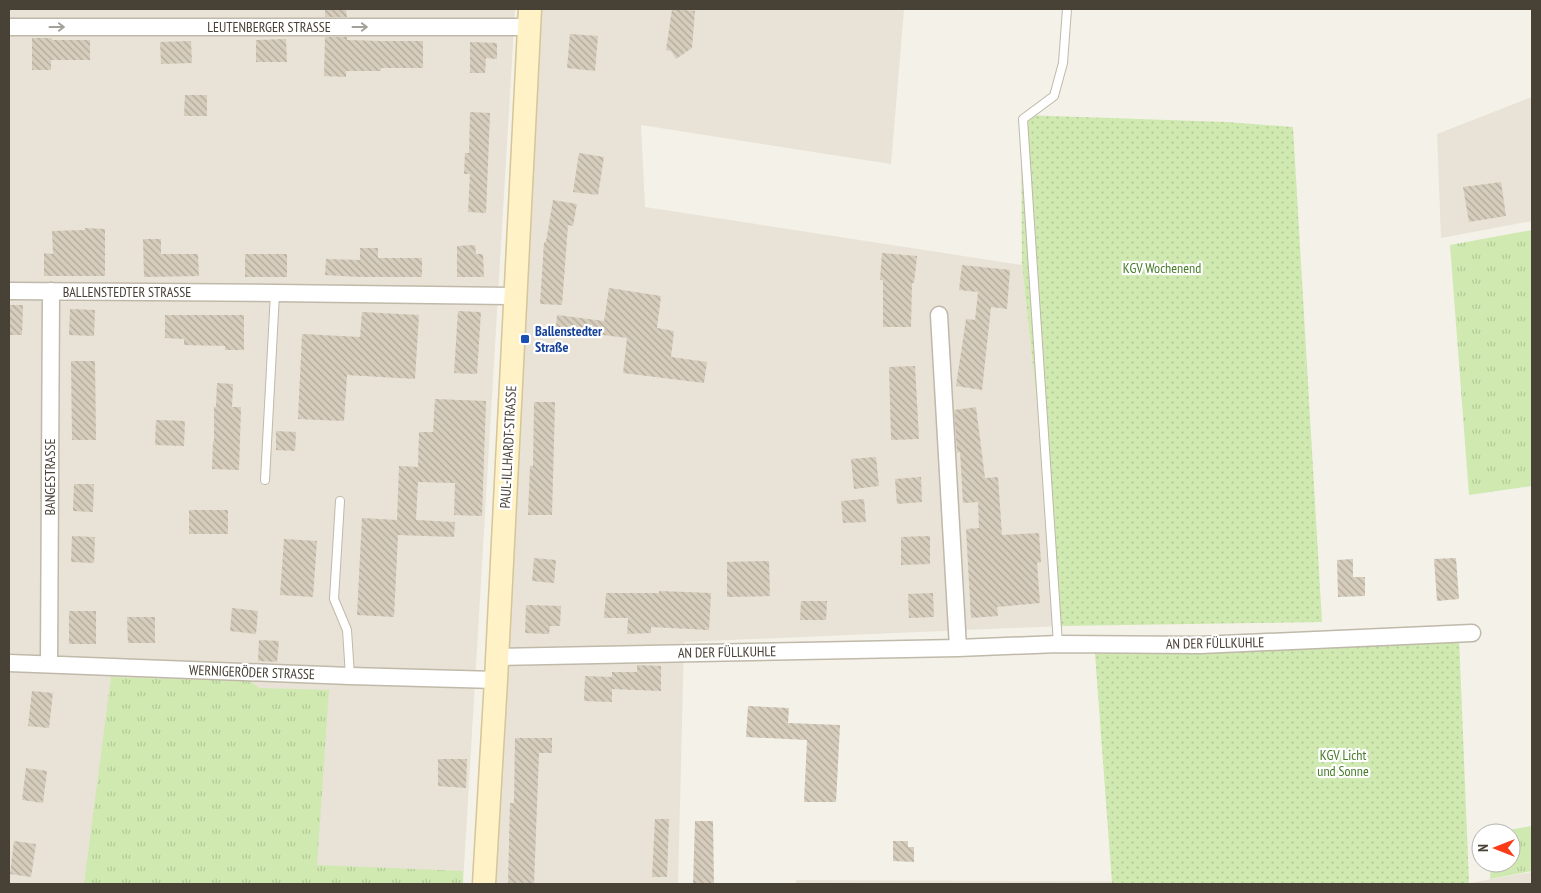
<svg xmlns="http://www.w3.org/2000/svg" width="1541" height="893" font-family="'PT Sans Narrow',sans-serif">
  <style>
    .residential { fill: #e8e3d6 }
    .grass { fill: url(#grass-tufts) }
    .garden { fill: url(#garden-dots) }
    .building { fill: url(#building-back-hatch) }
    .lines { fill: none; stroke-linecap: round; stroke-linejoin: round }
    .lane-casing { stroke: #c0b9aa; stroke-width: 10 }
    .street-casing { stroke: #c0b9aa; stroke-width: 19 }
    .secondary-casing { stroke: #d5c597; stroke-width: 25 }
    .lane { stroke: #fff; stroke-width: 8 }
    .street { stroke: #fff; stroke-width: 16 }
    .secondary { stroke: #fff2c7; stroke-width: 22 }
    .oneway { stroke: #a4a09a }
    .transit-dot { fill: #1a4fb4; stroke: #fff; stroke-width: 2 }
    .labels { text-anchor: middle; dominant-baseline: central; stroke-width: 4.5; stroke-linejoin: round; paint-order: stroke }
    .street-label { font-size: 14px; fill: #484136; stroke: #fff }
    .park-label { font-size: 14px; fill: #477b28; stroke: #fff }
    .transit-label { font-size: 14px; font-weight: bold; fill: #164399; stroke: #fff; text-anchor: start }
  </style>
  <defs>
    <pattern id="grass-tufts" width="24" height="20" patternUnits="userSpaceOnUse" patternTransform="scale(1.25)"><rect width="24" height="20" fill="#cfe9b0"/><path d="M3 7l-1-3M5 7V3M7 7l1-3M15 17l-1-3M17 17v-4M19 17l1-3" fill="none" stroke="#b3c998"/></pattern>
    <pattern id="garden-dots" width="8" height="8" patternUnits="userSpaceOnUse" patternTransform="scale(1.25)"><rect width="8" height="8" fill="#cfe9b0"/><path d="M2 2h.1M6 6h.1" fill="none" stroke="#b3c998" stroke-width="1.8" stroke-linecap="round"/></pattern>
    <pattern id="building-back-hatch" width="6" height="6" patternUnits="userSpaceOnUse" patternTransform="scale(1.25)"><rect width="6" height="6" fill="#d6cdbd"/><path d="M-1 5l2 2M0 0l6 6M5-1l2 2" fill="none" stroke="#b0a89a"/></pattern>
  </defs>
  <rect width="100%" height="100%" fill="#f4f1e8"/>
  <path class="residential" d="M9,9h506l-52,875h-454z
    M541,9h363l-13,155 -250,-39 4,82 377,58 39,361 -377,16 -6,242h-198z
    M1532,97v124l-91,17 -4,-104z
    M1532,872v12h-736v-4l673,3z"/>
  <path class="grass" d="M1532,230v256l-63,9 -19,-250z
    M111,677l139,4 9,7 70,2 -12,175 146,6v13h-379z
    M1532,826v45l-42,8 1,-16h20v-30h-21z"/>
  <path class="garden" d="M1021,115l206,7 66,5 29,495 -261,4 -39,-361z
    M1459,637l10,246h-357l-17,-229z"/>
  <path class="building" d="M325,9h21l1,8h-22z
    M672,9l23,2 -3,37 -16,11 -5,-8 -5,-1z
    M570,34l28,2 -3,35 -28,-3z
    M325,37h22v3l34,1h42v27h-42v3h-35v6l-22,-1z
    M32,38h20v2h38v20h-39v10h-19z
    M286,39l1,23h-31v-22z
    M191,41l1,22 -31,1 -1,-22z
    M470,42l27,1v16l-11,-1 -1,15h-15z
    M185,95h22v21h-23z
    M470,112l20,1 -4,100 -18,-1 2,-38h-6l1,-21h4z
    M579,153l25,4 -6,38 -25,-3z
    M1501,182l5,34 -37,6 -6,-35z
    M553,200l24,4 -4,22 -5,-1 -6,80 -22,-1 4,-62h2z
    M85,228l20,1v47h-61v-23l9,1 -1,-23 33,-1z
    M143,239h18v15h37l1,22 -55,1z
    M475,245l1,9h7l1,23h-27v-31z
    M360,248h18v10h44v19h-62l-35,-2 1,-16 34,1z
    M882,253l35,3 -3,27h-2l-1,44h-28v-47h-3z
    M245,254h42v23h-42z
    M962,265l48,5 -3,39 -16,-2 -9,83 -26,-4 10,-67 9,1 3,-28 -19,-2z
    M609,288l52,8 -4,32 17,3 -3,26 36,5 -3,21 -81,-10 4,-35 -71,-9 1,-14 47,6z
    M9,305h14l-1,30h-13z
    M70,309l25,1 -1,26 -25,-1z
    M458,311l23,1 -4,62 -23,-1z
    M362,312l57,3 -4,64 -68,-4 -3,46 -46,-2 4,-85 58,3z
    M165,315h79v35h-19v-4l-41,-1v-6l-19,-1z
    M71,361h24l1,79h-24z
    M915,366l4,73 -28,1 -2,-73z
    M217,383l16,1 -1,23h9l-2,63 -27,-1 1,-28h1v-34h2z
    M435,399l51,2 -4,115 -28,-1 1,-32 -37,-1 -2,38 39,2 -1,15 -56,-2 -4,82 -37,-2 5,-97 35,2 2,-54 19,1 1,-35h14z
    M534,402h21l-3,113h-24l2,-49h3z
    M976,407l9,71 13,-1 4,58 37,-2 2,29 -4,1 3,40 -43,4 1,9 -27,2 -5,-89 13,-1 -1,-26 -15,1 -3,-51 -3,1 -3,-43z
    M156,420l29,1 -1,25 -29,-1z
    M276,431l20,1 -1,19 -19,-1z
    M876,457l3,29 -25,3 -3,-30z
    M921,477l1,25 -25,2 -2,-25z
    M74,484h20l-1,28 -20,-1z
    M864,499l2,23 -23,1 -2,-22z
    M189,510h39v24h-39z
    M72,536l23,1 -1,26 -23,-1z
    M930,536v28l-29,1v-28z
    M284,539l33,2 -4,56 -33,-2z
    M534,558l22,2 -2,23 -22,-2z
    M1456,558l3,41 -22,2 -3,-42z
    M1353,559v18h12v19l-27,1 -1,-37z
    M769,561l1,35 -43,1v-35z
    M659,591l52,2 -2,37 -58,-3v6l-24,1 1,-16h-24l2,-25h53z
    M933,593l1,24 -25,1 -1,-24z
    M801,601h26l-1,19h-26z
    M526,605l35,1 -1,20h-10l-1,8 -24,-1z
    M232,608l26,3 -2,23 -26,-3z
    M69,611h27v33h-27z
    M127,617h28v26h-27z
    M259,640l20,1 -2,21 -19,-1z
    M637,665l24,1v25l-49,-2v-17h25z
    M585,676l27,1v25l-28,-1z
    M32,691l21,2 -4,35 -21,-2z
    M748,706l41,2 -1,15 52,2 -4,77h-32l3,-62 -61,-3z
    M515,738h37v15h-13l-5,131h-26l2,-81h4z
    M438,759h29l-1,29 -28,-2z
    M26,768l21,3 -4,32 -21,-3z
    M655,819h14l-2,58h-15z
    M695,821h18l1,63h-21z
    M14,841l22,3 -5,33 -21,-3z
    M893,841h15v6h6v15l-21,-1z"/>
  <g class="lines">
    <g class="lane-casing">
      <path id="lane" d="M265,480l10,-187
        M340,501l-6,98 13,31 3,46
        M1058,644l-35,-525 31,-23 9,-33 4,-54"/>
    </g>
    <g class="street-casing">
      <path id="street" d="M9,27h520
        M9,291l266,2 240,3
        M939,315l19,333
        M497,657l461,-9 100,-4 142,1 272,-12
        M9,663l341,13 146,4
        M49,664l2,-373"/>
    </g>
    <g class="secondary-casing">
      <path id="secondary" d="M484,884l12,-204 34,-671"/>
    </g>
    <use href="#lane" class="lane"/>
    <use href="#street" class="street"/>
    <use href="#secondary" class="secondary"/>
  </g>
  <defs><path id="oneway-shaft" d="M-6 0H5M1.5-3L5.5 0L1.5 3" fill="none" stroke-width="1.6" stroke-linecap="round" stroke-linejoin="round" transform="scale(1.25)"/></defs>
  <g class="oneway">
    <use href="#oneway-shaft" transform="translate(57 27)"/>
    <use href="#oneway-shaft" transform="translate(360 27)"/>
  </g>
  <rect class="transit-dot" x="520" y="334" width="10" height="10" rx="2.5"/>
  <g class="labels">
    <g class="street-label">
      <text x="269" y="27">LEUTENBERGER STRASSE</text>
      <text x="127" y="292">BALLENSTEDTER STRASSE</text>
      <text transform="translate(508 447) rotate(-87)">PAUL-ILLHARDT-STRASSE</text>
      <text transform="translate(50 477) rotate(-90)">BANGESTRASSE</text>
      <text transform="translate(1215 643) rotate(-1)">AN DER FÜLLKUHLE</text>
      <text transform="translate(727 652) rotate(-1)">AN DER FÜLLKUHLE</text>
      <text transform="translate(252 672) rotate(2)">WERNIGERÖDER STRASSE</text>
    </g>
    <g class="park-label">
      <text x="1162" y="268">KGV Wochenend</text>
      <text x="1343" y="755">KGV Licht<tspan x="1343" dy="16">und Sonne</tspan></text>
    </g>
    <g class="transit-label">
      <text x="535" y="331">Ballenstedter<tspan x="535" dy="16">Straße</tspan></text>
    </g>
  </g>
  <rect width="1541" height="893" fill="none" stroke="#484136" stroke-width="20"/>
  <g transform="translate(1496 848) rotate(270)"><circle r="24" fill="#ffffff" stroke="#b6b3af"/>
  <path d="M0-4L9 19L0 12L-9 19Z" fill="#fc3c17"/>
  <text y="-8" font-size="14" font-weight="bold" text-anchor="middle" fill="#484136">N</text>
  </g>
</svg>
